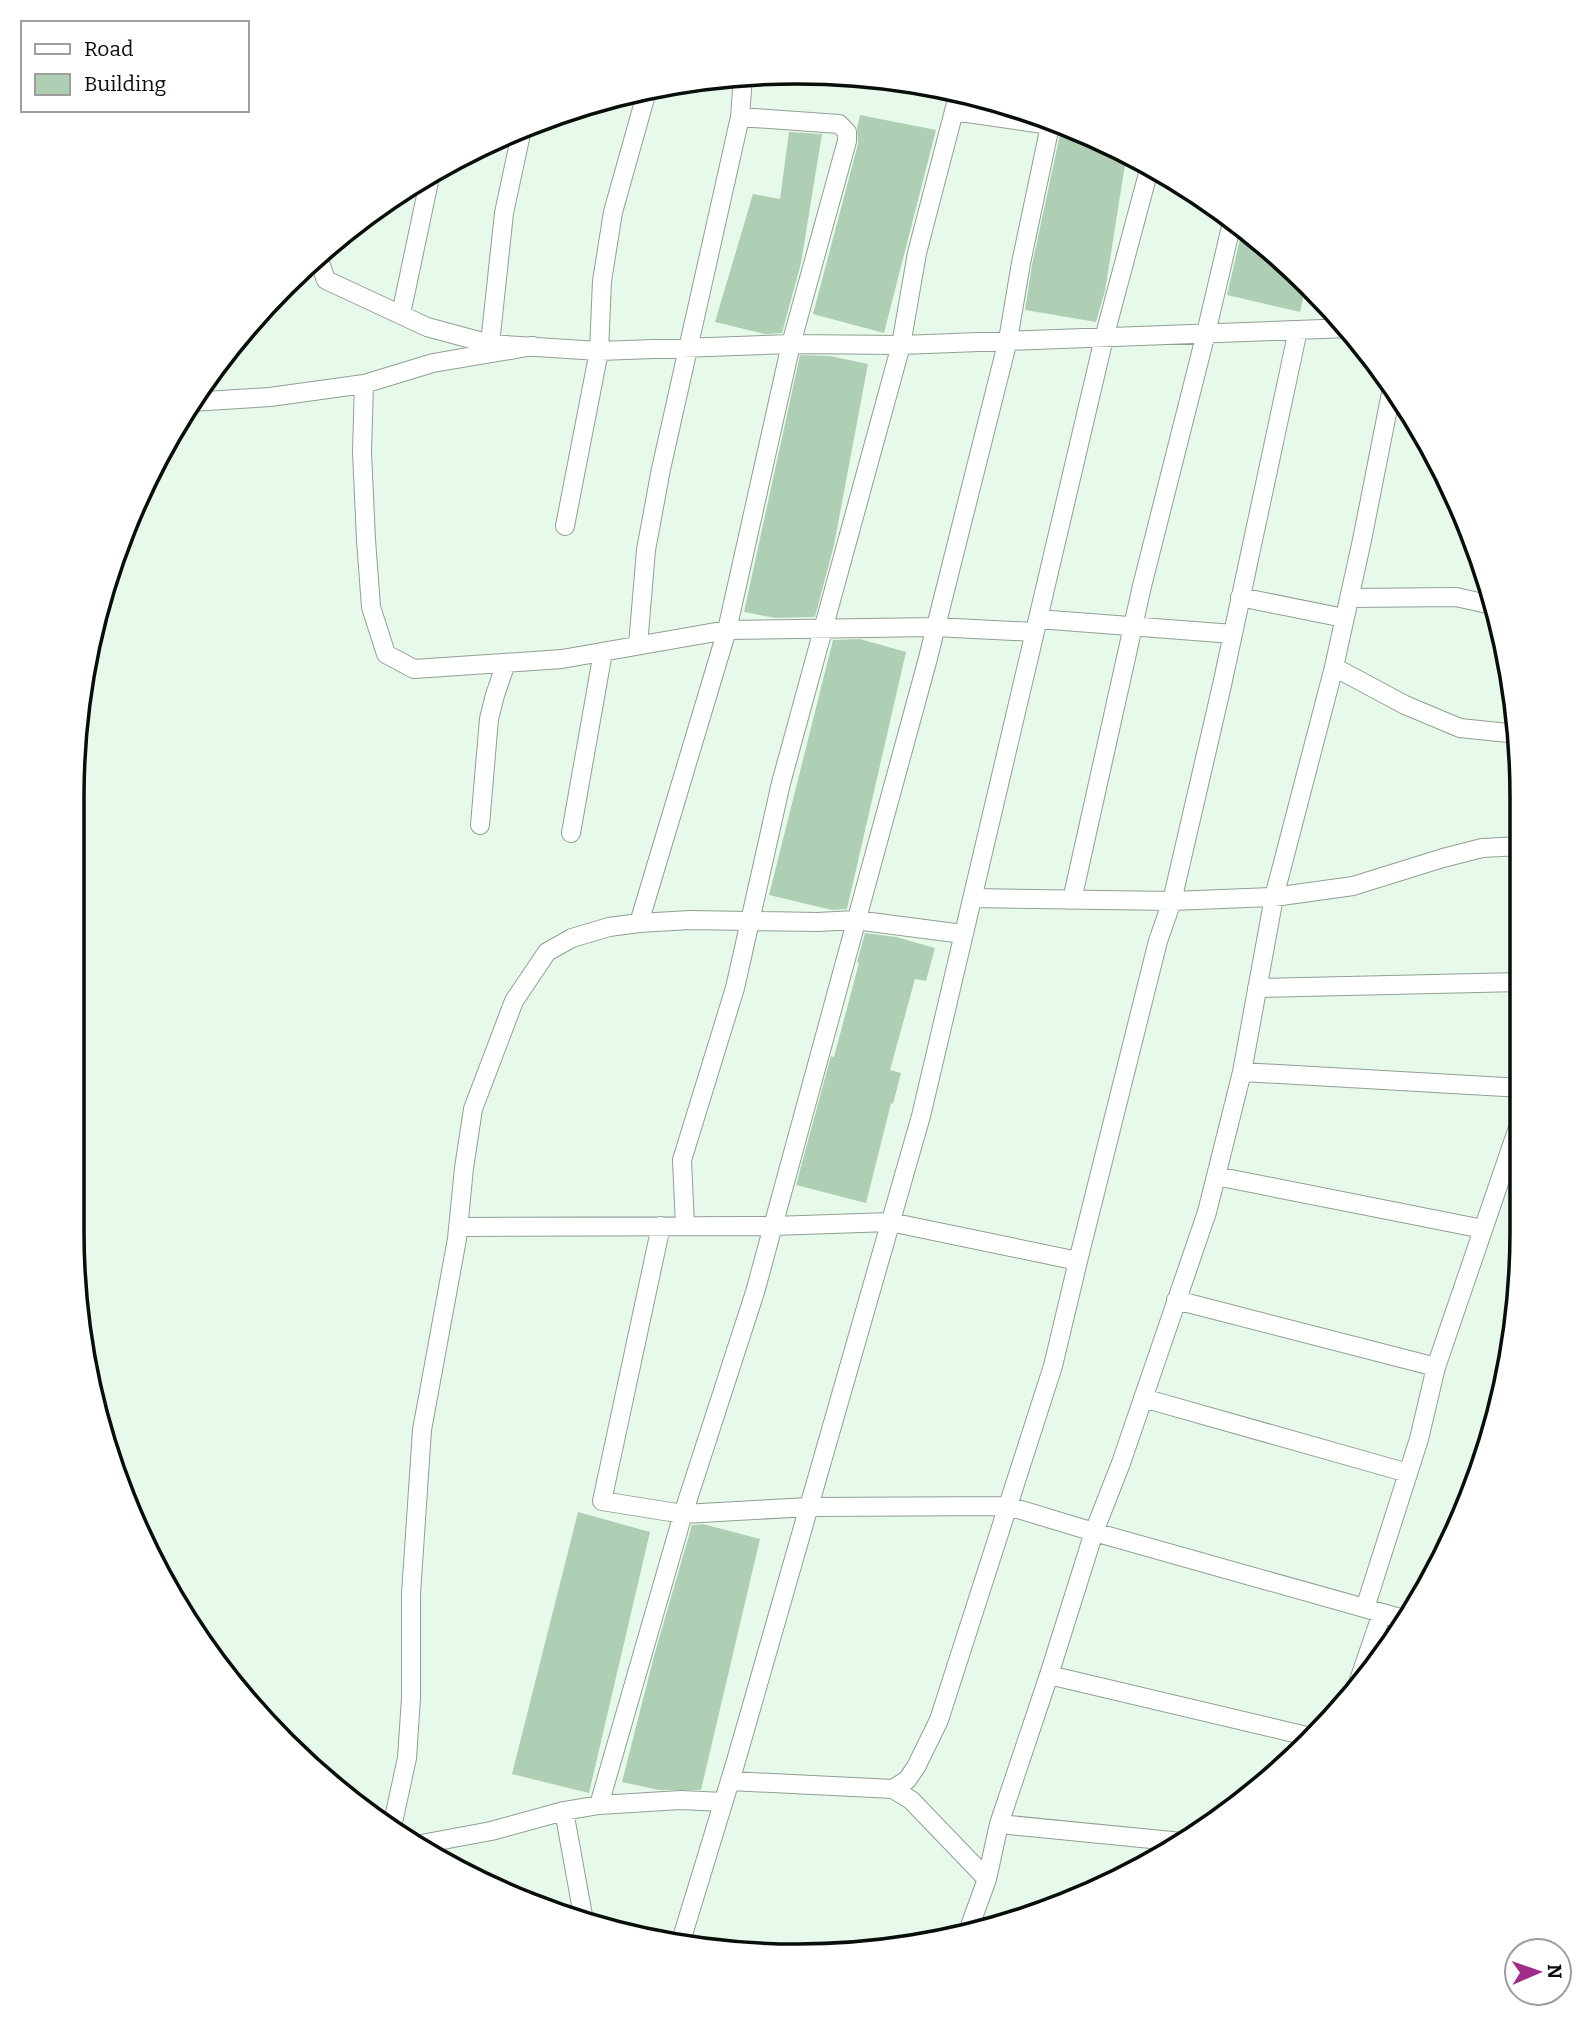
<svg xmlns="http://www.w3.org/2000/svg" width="1594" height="2028" font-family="Bitter,serif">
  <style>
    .building { fill: #afcfb5 }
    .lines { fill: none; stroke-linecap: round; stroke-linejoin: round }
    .street-casing { stroke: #90a092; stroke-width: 20 }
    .street { stroke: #fff; stroke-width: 18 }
    .rim { fill: none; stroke: #080e09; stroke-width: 3.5 }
  </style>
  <rect width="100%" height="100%" fill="#e7f9ea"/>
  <path class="building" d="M860,115l76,15 -52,203 -71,-19 45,-170 -1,-15z
    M1062,125l55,21 10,6 -22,139 -9,31 -71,-12 7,-45z
    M789,132l33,2 -21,129 -19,70 -17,1 -50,-12 38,-128 27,5z
    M1243,226l63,59 -6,27 -73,-17z
    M800,355l30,1 38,8 -34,181 -19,72 -40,1 -31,-6z
    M860,639l46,13 -59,257 -15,1 -63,-15 64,-255z
    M865,933l31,4 39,11 -9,33 -11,-2 -25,91 11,3 -8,31 -2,-1 -25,100 -70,-18 35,-129 3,1 25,-94 -2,-1z
    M578,1512l72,20 -61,261 -77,-19z
    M703,1524l57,15 -59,251h-42l-37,-8 32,-126 38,-131z"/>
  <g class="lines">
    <g class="street-casing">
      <path id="street" d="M954,111l96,14
        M317,254l9,26 101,47 63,17 109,7 192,-7 110,1 447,-17
        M401,314l30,-142
        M490,344l14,-131 18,-84
        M533,346l-100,17 -69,21 -2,68 4,88 5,67 15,47 28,15 148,-10 165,-29 208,-3 100,5
        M191,402l79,-5 94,-13
        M565,526l34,-175 3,-70 11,-69 34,-121
        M1240,597l104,21
        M1349,598l107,-1 36,8
        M1038,619l195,15
        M638,645l8,-95 15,-81 79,-352 3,-40
        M1334,667l71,38 55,23 58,6
        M480,825l9,-106 6,-24 11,-32
        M571,833l32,-181
        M972,898l200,3 102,-4 79,-11 90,-28 39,-10 39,-2
        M1072,900l70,-314 64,-253 27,-115
        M639,923l88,-293 64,-286 56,-203v-9l-8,-8 -99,-7
        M1257,988l264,-6
        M1242,1072l280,16
        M1216,1176l267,53
        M661,1226l-59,275 81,13 126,-7 199,-1 86,26 313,88
        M685,1226l-3,-66 53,-172 46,-205 120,-438 16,-92 42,-161
        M458,1227l315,-1 117,-4 188,39
        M1176,1300l260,67
        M1143,1398l265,75
        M1365,1608l54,-169 17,-72 86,-251
        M1049,1675l266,63
        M1357,1686l25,-73
        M730,1781l163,8 18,11 76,79
        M893,1789l14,-9 9,-13 23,-47 114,-354 25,-105 80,-320 14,-40 50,-216 76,-355
        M599,1805l84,-291 72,-222 172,-630 81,-322 13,-77 30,-142
        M564,1811l20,110
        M999,1824l183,18
        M392,1827l15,-69 4,-60v-104l11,-164 35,-191 7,-71 9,-59 41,-108 33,-49 25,-14 37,-11 30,-4 51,-3 128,2 37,-2 108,14
        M416,1845l75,-14 73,-20 35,-6 82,-5 42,2
        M967,1934l20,-55 12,-55 50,-149 45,-143 27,-69 86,-251 35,-140 32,-175 60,-230 28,-127 30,-152
        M681,1941l55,-180 185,-645 183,-778 46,-172"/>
    </g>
    <use href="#street" class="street"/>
  </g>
  <path d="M0 0H1594V2028H0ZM797 84H797A713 713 0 0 1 1510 797V1231A713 713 0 0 1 797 1944H797A713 713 0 0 1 84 1231V797A713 713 0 0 1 797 84Z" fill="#fff" fill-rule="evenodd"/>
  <path class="rim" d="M797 84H797A713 713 0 0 1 1510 797V1231A713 713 0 0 1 797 1944H797A713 713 0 0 1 84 1231V797A713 713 0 0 1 797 84Z"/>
  <rect x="21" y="21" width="228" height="91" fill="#ffffff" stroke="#9c9f9d" stroke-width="2"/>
  <rect x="35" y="44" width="35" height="10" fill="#ffffff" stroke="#9c9f9d" stroke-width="2"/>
  <text x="84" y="56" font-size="21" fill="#080e09">Road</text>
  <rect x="35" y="74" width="35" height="21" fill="#afcfb5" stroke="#9c9f9d" stroke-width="2"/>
  <text x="84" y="91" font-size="21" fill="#080e09">Building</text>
  <g transform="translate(1538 1972) rotate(88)"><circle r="33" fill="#ffffff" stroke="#9c9f9d" stroke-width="2"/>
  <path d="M0-5L12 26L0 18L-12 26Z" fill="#9f2c88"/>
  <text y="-10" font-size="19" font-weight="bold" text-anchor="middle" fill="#080e09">N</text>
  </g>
</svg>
